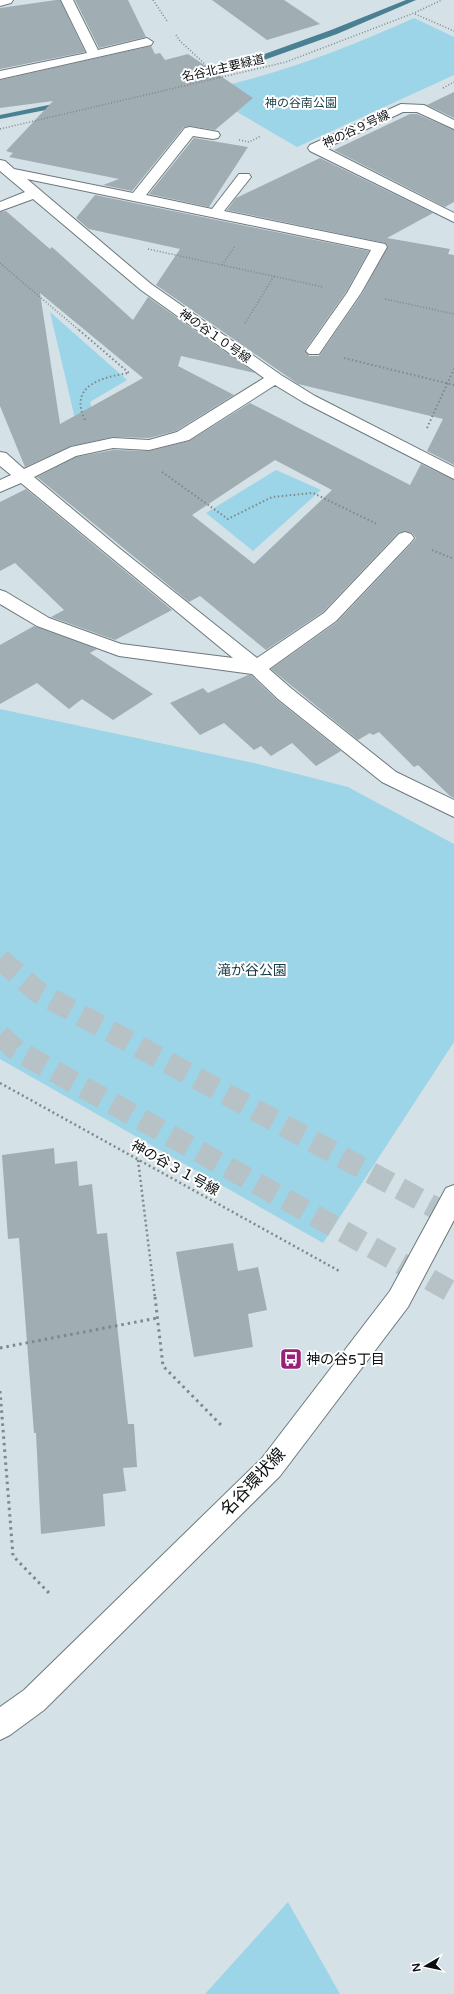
<svg xmlns="http://www.w3.org/2000/svg" width="454" height="1994" font-family="'Varela Round','Noto Sans JP',sans-serif">
  <style>
    .green { fill: #9cd5e8 }
    .lines { fill: none; stroke-linecap: round; stroke-linejoin: round }
    .stream { fill: #4a8092; fill-rule: evenodd }
    .building { fill: #a0adb2; fill-rule: evenodd }
    .tertiary-tunnel { stroke: #b6c2c6; stroke-width: 22; stroke-dasharray: 22 11; stroke-linecap: butt }
    .minor-casing { stroke: #6d797d; stroke-width: 2 }
    .tertiary-casing { stroke: #6d797d; stroke-width: 2 }
    .path-far3 { stroke: #7f888c; stroke-width: 1.5; stroke-dasharray: 1 2; stroke-linecap: butt }
    .path-far2 { stroke: #7f888c; stroke-width: 2; stroke-dasharray: 1.5 2.5; stroke-linecap: butt }
    .path-far1 { stroke: #7f888c; stroke-width: 2.5; stroke-dasharray: 2 3; stroke-linecap: butt }
    .path { stroke: #7f888c; stroke-width: 3; stroke-dasharray: 2.5 4; stroke-linecap: butt }
    .minor { fill: #fff; fill-rule: evenodd }
    .tertiary { fill: #fff; fill-rule: evenodd }
    .labels { text-anchor: middle; dominant-baseline: central; stroke-width: 4; stroke-linejoin: round; paint-order: stroke }
    .far-street-label { font-size: 12px; fill: #0b0f11; stroke: #fff }
    .far-park-label { font-size: 12px; fill: #173b46; stroke: #fff }
    .park-label { font-size: 14px; fill: #173b46; stroke: #fff }
    .street-label { font-size: 14px; fill: #0b0f11; stroke: #fff }
    .poi-label { font-size: 14px; fill: #0b0f11; stroke: #fff; text-anchor: start }
    .near-street-label { font-size: 17px; fill: #0b0f11; stroke: #fff }
  </style>
  <rect width="100%" height="100%" fill="#d4e1e6"/>
  <path class="green" d="M414,18l40,19v38l-157,72 -96,-56c73,-15 145,-42 213,-73z
    M50,312l77,68 -37,22 3,12 -17,9z
    M276,470l45,20 -68,61 -47,-38z
    M0,709l258,55 90,23 106,57v198l-131,201 -323,-184z
    M288,1902l52,92h-135z"/>
  <g class="lines">
    <path class="stream" d="M406,0h10l-79,34 -73,26 -69,16 -4,-2 68,-18 72,-26z
      M63,102l4,2 -1,2 -66,13v-4z"/>
  </g>
  <path class="building" d="M56,0h4l25,52 -85,17v-61z
    M75,0h53l18,37 -47,11z
    M212,0h72l36,24 -53,16z
    M151,46l4,8 5,-1 5,7 23,-6 65,44 -38,32 -25,-4 -6,1 -52,64 -29,-6 16,-6 -110,-22 4,-4 -7,-2 47,-50 -53,7v-28z
    M454,92v26l-27,-13z
    M410,114h7l37,16v72l-9,5 -111,-57z
    M194,138l54,9 -39,60 -60,-13z
    M320,158l113,55 -46,25 63,11 -2,5 6,1v210l-27,-14 16,-32 -145,-35 -142,-99 24,-36 -91,-20 -13,-11 19,-23 274,56 -23,41 -41,58 4,6h10l43,-62 26,-48 -3,-3 -158,-33 9,-12z
    M6,211l44,38 2,-2 81,73 15,-23 107,76 -74,-17 -3,10 56,29 -58,36 -27,7 -36,-1 -42,9 -46,21 -25,-61v-194zM40,293l103,85 -83,46z
    M250,403l160,82 11,-21 33,16v318l-4,-2 -32,-31 -4,2 -35,-35 -6,3 -3,-2 -12,7 -87,-71 66,-47 75,-79 4,-5 -4,-5 -7,-2 -7,2 -75,79 -57,38 -66,-54 -11,6 -152,-125 39,-20 37,-7 36,1 40,-10zM275,460l57,30 -78,74 -62,-49z
    M26,489l146,121 -57,30 -64,-23 13,-7 -49,-47 -15,8v-69z
    M34,626l63,23 -7,4 63,41 -40,26 -31,-21 -13,10 -32,-26 -37,21v-59z
    M248,675h3l26,25 64,51 -25,15 -24,-23 -21,13 -10,-10 -7,4 -30,-27 -24,12 -30,-32 33,-15 5,5z
    M54,1148l1,16 22,-3 2,25 13,-2 5,50 10,-1 21,191h6l3,43 -14,1 3,23 -23,3 2,32 -64,8 -5,-101h-2l-15,-195 -11,1 -6,-84z
    M233,1243l5,28 20,-4 9,43 -19,4 5,33 -59,10 -18,-105z"/>
  <g class="lines">
    <path class="tertiary-tunnel" d="M0,959l38,33 416,226
      M0,1035l16,15 438,243"/>
    <g class="minor-casing">
      <path id="minor" d="M0,0h13l-2,3 -11,3z
        M61,0h12l25,50 49,-12 6,4 -2,3 -151,34v-8l87,-18z
        M401,104l23,1 30,15v9l-37,-17h-14l-77,36 128,65v9l-144,-71 -2,-3 2,-3z
        M190,127l28,5 2,3 -2,3 -5,1 -20,-3 -47,59 66,14 27,-35h10l2,3 -27,34 156,32 5,1 2,3 -26,46 -42,61h-10l-3,-3 41,-58 24,-43 -344,-71 124,105 130,91 34,21 139,71v12l-151,-77 -28,-17 -86,55 -40,10 -36,-2 -37,8 -42,21 85,71 138,110 67,-45 75,-79 6,-2 6,2 3,4 -3,4 -75,79 -67,48 23,20 104,83 58,28v17l-72,-35 -104,-83 -26,-25 -133,-18 -82,-30 -37,-22v-14l6,2 43,26 72,26 112,14 -212,-175 -21,9v-12l11,-5 -11,-9v-14l6,1 18,16 47,-22 42,-9 36,2 28,-8 87,-54 -123,-88 -108,-91 -33,12v-9l25,-10 -25,-21v-11l5,1 9,8 119,24 52,-65z"/>
    </g>
    <g class="tertiary-casing">
      <path id="tertiary" d="M454,1185v35l-46,87 -128,169 -236,234 -34,25 -10,5v-33l24,-17 238,-232 128,-167 56,-103z"/>
    </g>
    <path class="path-far3" d="M153,0l14,21
      M415,14l39,17
      M176,35l4,6 40,37
      M443,88l11,-6
      M0,129l286,-67 128,-49 28,-13
      M239,140l10,2 12,-6
      M148,249l175,38
      M0,263l80,68
      M222,265l13,-19
      M385,299l69,15
      M245,323l29,-47"/>
    <path class="path-far2" d="M79,330l50,43c-26,4 -61,12 -44,47
      M344,358l110,27
      M427,428l27,-59
      M162,472l66,47 44,-22 41,-4 64,31
      M432,550l22,9"/>
    <path class="path-far1" d="M0,1083l341,189
      M138,1160l17,138"/>
    <path class="path" d="M155,1297l8,69 58,59
      M0,1348l157,-30
      M0,1391l13,165 36,37"/>
    <use href="#minor" class="minor"/>
    <use href="#tertiary" class="tertiary"/>
  </g>
  <defs>
    <g id="bus-square" transform="scale(1.15)"><rect x="-9" y="-9" width="18" height="18" rx="4" fill="#991f78" stroke="#fff"/><path d="M-5-6H5V4H4V6H2V4H-2V6H-4V4H-5ZM-3.5-4V0h7V-4ZM-3.5 1.2v1.5H-2V1.2ZM2 1.2v1.5H3.5V1.2Z" fill="#fff"/></g>
  </defs>
  <g fill-rule="evenodd">
    <use href="#bus-square" x="291" y="1359"/>
  </g>
  <g class="labels">
    <g class="far-street-label">
      <text transform="translate(223 68) rotate(-13)">名谷北主要緑道</text>
      <text transform="translate(356 129) rotate(-25)">神の谷９号線</text>
      <text transform="translate(215 336) rotate(35)">神の谷１０号線</text>
    </g>
    <g class="far-park-label">
      <text x="301" y="103">神の谷南公園</text>
    </g>
    <g class="park-label">
      <text x="252" y="970">滝が谷公園</text>
    </g>
    <g class="street-label">
      <text transform="translate(175 1168) rotate(29)">神の谷３１号線</text>
    </g>
    <g class="poi-label">
      <text x="306" y="1359">神の谷5丁目</text>
    </g>
    <g class="near-street-label">
      <text transform="translate(253 1482) rotate(-47)">名谷環状線</text>
    </g>
  </g>
  <g transform="translate(426 1966) rotate(261)" stroke="#ffffff" stroke-width="3" paint-order="stroke">
  <path d="M0-3L7 15L0 10L-7 15Z" fill="#0b0f11"/>
  <text y="-6" font-size="11" font-weight="bold" text-anchor="middle" fill="#0b0f11">N</text>
  </g>
</svg>
